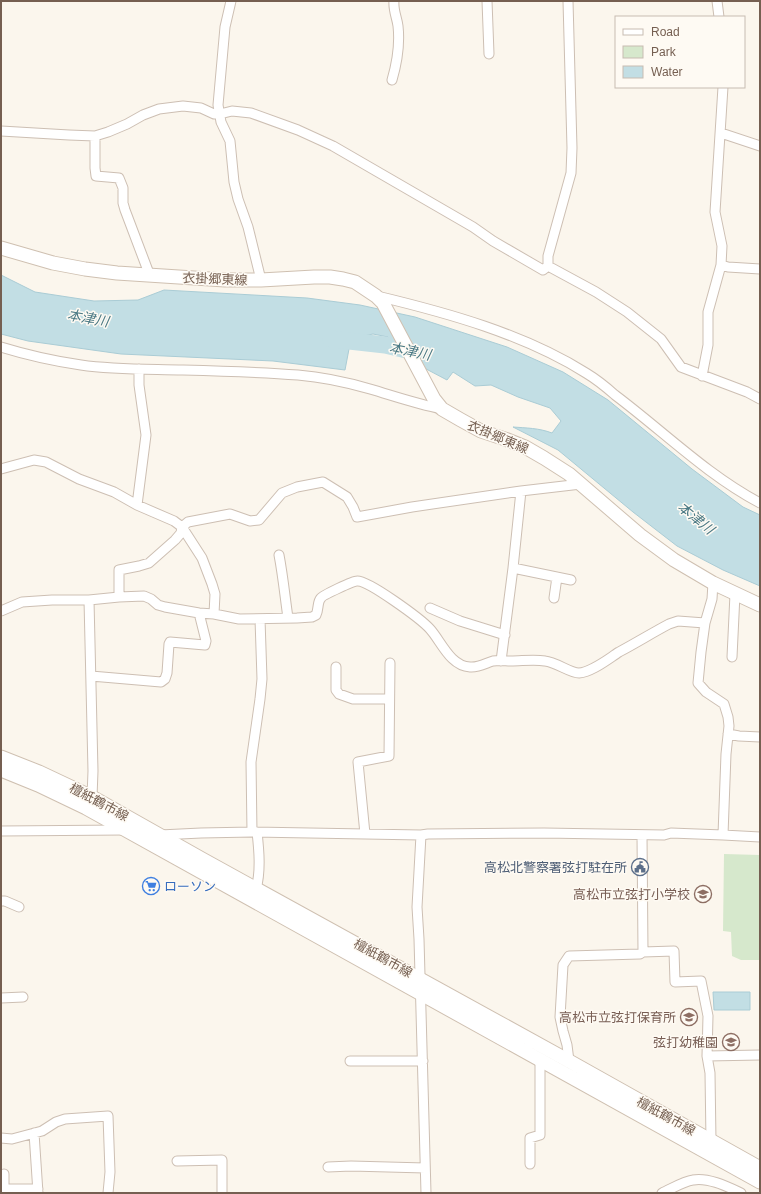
<svg xmlns="http://www.w3.org/2000/svg" width="761" height="1194" font-family="Helvetica,'Noto Sans JP',sans-serif">
  <style>
    .green { fill: #d6e8cc }
    .water { fill: #c2dee4; stroke: #aaccd5 }
    .lines { fill: none; stroke-linecap: round; stroke-linejoin: round }
    .river { stroke: #c2dee4; stroke-width: 17 }
    .minor-casing { stroke: #cdbfb3; stroke-width: 11 }
    .secondary-casing { stroke: #cfc0b1; stroke-width: 15 }
    .minor { stroke: #fff; stroke-width: 9 }
    .secondary { stroke: #fff; stroke-width: 13 }
    .labels { text-anchor: middle; dominant-baseline: central; stroke-width: 3; stroke-linejoin: round; paint-order: stroke }
    .street-label { font-size: 13px; fill: #755f51; stroke: #fefaf3 }
    .service-label { font-size: 13px; fill: #4e5e75; stroke: #fefaf3; text-anchor: end }
    .shop-label { font-size: 13px; fill: #366cbe; stroke: #fefaf3; text-anchor: start }
    .education-label { font-size: 13px; fill: #785e54; stroke: #fefaf3; text-anchor: end }
    .water-label { font-size: 14px; font-style: italic; fill: #4c7a85; stroke: #fefaf3 }
  </style>
  <rect width="100%" height="100%" fill="#fbf6ed"/>
  <path class="green" d="M724,854l36,1v105h-19l-9,-4 -1,-24 -8,-1z"/>
  <path class="water" d="M1,275l34,17 59,9 44,-1 26,-10 143,8 53,7 55,12 92,30 56,25 45,28 84,69 51,38 17,8v71l-37,-16 -46,-24 -44,-34 -75,-62 -45,-23c13,1 26,1 39,6l9,-12 -11,-13 -32,-11 -27,-12 -16,1 -22,-14 -6,8 -53,-28 -6,-15 -15,-3 -19,4 -5,11 -4,21 -72,-9 -152,-7 -93,-13 -27,-7z
    M713,992h37v18h-36z"/>
  <g class="lines">
    <path class="river" d="M331,339l54,6 30,7"/>
    <g class="minor-casing">
      <path id="minor" d="M231,1l-6,26 -7,78 3,17 9,19 4,41 4,17 10,28 13,53
        M487,1l2,53
        M568,1l4,147 -1,25 -23,83v10l48,26 31,20 34,27 20,28 66,25 13,7
        M717,1l2,16
        M392,80c5,-17 8,-36 6,-54 -1,-8 -5,-16 -4,-25
        M1,131l68,4 26,1 13,-4 19,-8 16,-9 16,-6 24,-3 18,2 13,6h6l12,-3 19,2 47,17 35,16 140,81 20,14 50,29 5,-4
        M721,133l39,13
        M95,136v32l1,8 23,2 4,10v15l2,7 25,66
        M721,265l7,2 32,2
        M377,296c71,17 147,38 209,77 10,6 20,14 29,22 48,36 92,80 145,108
        M1,347c26,8 53,14 80,18 34,5 68,4 102,5 39,1 77,2 115,5 24,2 48,7 72,14 24,7 47,15 72,20
        M702,376l6,-31v-33l13,-47 1,-19 -7,-34 8,-125
        M1,469l33,-9 12,2 33,17 35,13 23,13 37,16 8,6 20,31 10,26 3,10 -1,20
        M137,505l9,-70 -7,-50v-16
        M279,555c4,21 6,42 9,63
        M513,568l58,12
        M713,583l-1,16 -7,24 -4,29 -3,31 8,9 18,12 4,13 1,9 -3,28 -3,81
        M119,597v-27l20,-4 10,-3 26,-23 6,-7 1,-6 6,-5 42,-8 20,7 9,-1 23,-27 15,-6 26,-5 24,15 6,10 4,10 55,-10 109,-16 60,-7
        M554,598l3,-21
        M430,608l30,13 45,14
        M1,611l21,-9 30,-2h37
        M732,657l3,-63
        M501,661l12,-93 8,-77
        M336,667v23l3,4 14,5h36
        M91,676l70,6 4,-3 2,-6 2,-29 1,-2 35,3 1,-4 -7,-28
        M728,734l11,2 21,1
        M92,797l1,-26 -4,-171 30,-3 25,-1 7,3 7,6 7,2 34,6 15,1 25,5 58,-1 15,-1 4,-2c3,-6 1,-13 5,-17 2,-3 32,-17 36,-17 11,-1 64,38 73,48 11,12 20,37 40,38 8,1 16,-4 23,-6 6,-1 13,0 18,0 11,0 23,-2 34,0 11,1 25,12 34,12 13,-1 29,-14 40,-21 17,-9 33,-19 50,-28l9,-3 27,2
        M1,831l123,-1
        M252,832l-1,-70 9,-63 2,-20 -2,-60
        M365,834l-7,-72 31,-6 1,-93
        M160,835l41,-2 51,-1 169,3 7,-1 116,-1 120,2 7,-2 52,2 37,2
        M421,835l-4,72 2,32 7,254
        M642,835l1,117 31,-1 1,31 26,-1 7,35 -1,40
        M256,889c5,-18 3,-39 1,-57
        M1,901h4l14,6
        M1,998l22,-1
        M350,1061h73
        M569,1061l-2,-16 -4,-14 -3,-14 3,-52 6,-9 71,-2 3,-2
        M34,1133l4,60
        M1,1138l11,1 30,-8 14,-9 9,-3 43,-3 2,56 -2,21
        M711,1141l-1,-68 -3,-17 53,-1
        M177,1161l45,-1v33
        M530,1164v-26l10,-3v-75
        M328,1167l23,-1 74,2
        M4,1174v19
        M5,1189h33
        M662,1193c9,-4 22,-12 31,-13 15,-3 35,7 48,13"/>
    </g>
    <g class="secondary-casing">
      <path id="secondary" d="M1,248l52,15 32,6 32,4 108,7h36l53,-3h16l13,2 12,3 21,14 7,7 51,96 8,10 19,11 20,11 24,8 20,8 19,11 25,16 71,61 34,25 39,23 47,22
        M1,757l38,15 53,25 110,62 367,202 191,107
        M1,770l37,15 48,23 674,374"/>
    </g>
    <use href="#minor" class="minor"/>
    <use href="#secondary" class="secondary"/>
  </g>
  <defs>
    <g id="civic-ring" transform="scale(0.9)"><circle r="9.5" fill="#fefaf3" stroke="#5c6f8a" stroke-width="1.5"/><path d="M-.6-6.5H3V-4.5H.6V-3L4-1V1h2V6H-6V1h2V-1L-.6-3ZM-1.2 2.5V6h2.4V2.5Z" fill="#5c6f8a"/></g>
    <g id="supermarket-ring" transform="scale(0.9)"><circle r="9.5" fill="#fefaf3" stroke="#3f7fe0" stroke-width="1.5"/><path d="M-6-5.5h2.5l.6 2H6L4.5 2H-2.5L-4.4-4H-6ZM-1.5 3.2a1.3 1.3 0 1 0 .1 0ZM3 3.2a1.3 1.3 0 1 0 .1 0Z" fill="#3f7fe0"/></g>
    <g id="school-ring" transform="scale(0.9)"><circle r="9.5" fill="#fefaf3" stroke="#8d6e63" stroke-width="1.5"/><path d="M0-5L7-2L0 1L-7-2ZM-4 1L0 2.5L4 1V4Q0 6-4 4Z" fill="#8d6e63"/></g>
  </defs>
  <g fill-rule="evenodd">
    <use href="#civic-ring" x="640" y="867"/>
    <use href="#supermarket-ring" x="151" y="886"/>
    <use href="#school-ring" x="703" y="894"/>
    <use href="#school-ring" x="689" y="1017"/>
    <use href="#school-ring" x="731" y="1042"/>
  </g>
  <g class="labels">
    <g class="street-label">
      <text transform="translate(215 279) rotate(2)">衣掛郷東線</text>
      <text transform="translate(498 437) rotate(23)">衣掛郷東線</text>
      <text transform="translate(99 802) rotate(28)">檀紙鶴市線</text>
      <text transform="translate(383 958) rotate(29)">檀紙鶴市線</text>
      <text transform="translate(666 1116) rotate(29)">檀紙鶴市線</text>
    </g>
    <g class="service-label">
      <text x="627" y="867">高松北警察署弦打駐在所</text>
    </g>
    <g class="shop-label">
      <text x="164" y="886">ローソン</text>
    </g>
    <g class="education-label">
      <text x="690" y="894">高松市立弦打小学校</text>
      <text x="676" y="1017">高松市立弦打保育所</text>
      <text x="718" y="1042">弦打幼稚園</text>
    </g>
    <g class="water-label">
      <text transform="translate(88 318) rotate(10)">本津川</text>
      <text transform="translate(410 351) rotate(11)">本津川</text>
      <text transform="translate(696 518) rotate(39)">本津川</text>
    </g>
  </g>
  <rect width="761" height="1194" fill="none" stroke="#755f51" stroke-width="4"/>
  <rect x="615" y="16" width="130" height="72" fill="#fefaf3" stroke="#c7bcb2"/>
  <rect x="623" y="29" width="20" height="6" fill="#ffffff" stroke="#c7bcb2"/>
  <text x="651" y="36" font-size="12" fill="#755f51">Road</text>
  <rect x="623" y="46" width="20" height="12" fill="#d6e8cc" stroke="#c7bcb2"/>
  <text x="651" y="56" font-size="12" fill="#755f51">Park</text>
  <rect x="623" y="66" width="20" height="12" fill="#c2dee4" stroke="#c7bcb2"/>
  <text x="651" y="76" font-size="12" fill="#755f51">Water</text>
</svg>
